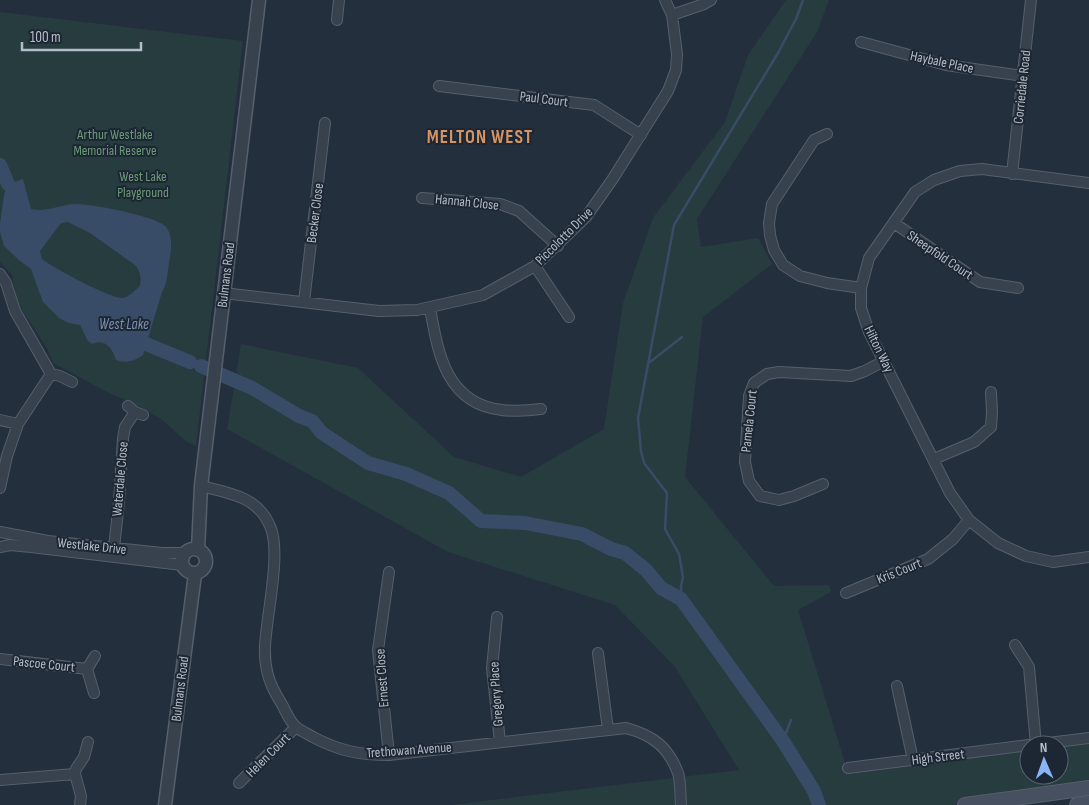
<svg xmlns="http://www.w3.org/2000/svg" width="1089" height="805" font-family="'Sofia Sans Condensed',sans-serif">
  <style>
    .green { fill: #263c3f; fill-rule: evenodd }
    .water { fill: #394c67; fill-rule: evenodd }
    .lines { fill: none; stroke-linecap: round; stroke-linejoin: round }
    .stream { stroke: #394c67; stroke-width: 2.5 }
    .river { stroke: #394c67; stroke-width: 14 }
    .minor-casing { stroke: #565f6c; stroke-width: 12 }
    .tertiary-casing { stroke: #565f6c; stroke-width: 15 }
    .secondary-casing { stroke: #565f6c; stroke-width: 16 }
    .minor { stroke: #38414e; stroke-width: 10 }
    .tertiary { stroke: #38414e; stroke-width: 12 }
    .secondary { stroke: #465061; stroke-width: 14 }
    .labels { text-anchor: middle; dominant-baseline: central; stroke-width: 4; stroke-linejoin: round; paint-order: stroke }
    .street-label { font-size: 14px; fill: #b4bcc9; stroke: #1d2633 }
    .park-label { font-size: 14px; fill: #6b9a76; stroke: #1d2633 }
    .water-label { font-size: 15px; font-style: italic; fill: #7c92b1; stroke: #1d2633 }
    .district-label { font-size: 19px; font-weight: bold; letter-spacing: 1px; fill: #d59563; stroke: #1d2633 }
  </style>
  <rect width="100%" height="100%" fill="#242f3e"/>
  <path class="green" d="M786,0h43l-12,32 -120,187 4,28 57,-9 14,26 -69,53 -18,160 89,109 55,-1 2,7 -33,18 47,153 244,-29v53l-138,18h-500l288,-35 -64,-103 -60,-62 -167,-53 -221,-123 14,-85 117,24 96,89 67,20 83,-48 19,-126 30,-85 72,-96 23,-67zM1029,745h30v30h-30z
    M0,12l243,29 -47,405 -9,-4 -27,-24 -28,-15 -29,-13 -50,-27 -5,-13 -31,-48 -5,-27 -12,-13z"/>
  <path class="water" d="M23,179l8,30c16,4 30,-5 45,-5 16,0 79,12 89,22 9,9 6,26 4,37 -2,10 -1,20 -7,29l-19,63c-9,6 -16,9 -27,5 -3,-11 -11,-22 -24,-16l-4,-3 -8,-16 -11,-2 -10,-5 -16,-16 -12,-33 -12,-9 -15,-14 -4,-14v-8l4,-29 4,-11zM68,222l22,11 45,32c6,7 6,12 5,21 -5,4 -11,12 -19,12 -13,-1 -68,-30 -79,-39l-2,-8 21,-28z"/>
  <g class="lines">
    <path class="stream" d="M650,362l32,-25
      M681,599v-13l2,-9 -4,-23 -14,-25 2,-36 -23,-30 -3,-12 -3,-33 36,-193 104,-172 18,-34 7,-19
      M783,741l8,-21"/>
    <path class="river" d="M0,165l8,19
      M146,344l44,18
      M201,366l51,22 47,28 13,5 10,12 46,30 38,11 43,19 32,28 44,2 57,11 29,15 14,4 21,17 15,18 20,11 102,142 31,50 5,14"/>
    <g class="minor-casing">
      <path id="minor" d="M672,15l32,-11 7,-4
        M337,20l2,-20
        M861,42l85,23 77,11
        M439,86l155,19 47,30
        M827,134l-13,6 -42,64 -3,19 1,12 4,15 9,15 17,11 27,7 34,5
        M1012,174l19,-174
        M1089,183l-107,-14 -22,2 -26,9 -19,12 -46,66 -8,30v20l8,24 81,161 19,27 29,23 28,13 27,6 36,-5
        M422,198l78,6 19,7 39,35
        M894,223l86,59 38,6
        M535,266l34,51
        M0,274l6,9 9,28 36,63 9,2 12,6
        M223,293l156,18 38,-1 66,-15 52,-29 51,-49 26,-37 56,-89 8,-21 1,-16 -5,-39 -7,-15
        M304,302l21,-179
        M430,308c8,45 16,96 72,102 12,2 26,0 39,-1
        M128,406l7,6 8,3
        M0,420l18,4
        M934,459l40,-17 17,-15 1,-15 -1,-20
        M823,484l-29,12 -15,4 -19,-4 -11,-15 -4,-19 4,-66 5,-13 13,-9 12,-2 72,4 14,-5 19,-10
        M201,486c29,7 57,11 69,40 12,26 -4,91 -5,121 -1,21 4,37 15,54 5,8 9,20 16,26 5,4 12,7 17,10 26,14 47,18 76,18l237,-27c26,7 42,18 52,45 3,9 2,22 3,32
        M0,488l7,-32 11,-32 33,-50
        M0,532l48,9 114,12h23
        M0,547l10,-2 21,2 151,18
        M114,548l5,-46 4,-64 2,-11 10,-15
        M389,572l-11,78 11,105
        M846,593l82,-34 25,-20 16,-19
        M497,617l-5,51 8,74
        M1015,645l14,22 7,78
        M598,653l10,77
        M0,659l87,10
        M897,686l16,74
        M94,693l-7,-24 8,-13
        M1032,745l57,-7
        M848,768l181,-23
        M0,780l75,-6
        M239,783l57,-56
        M80,805l1,-9 -6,-22 1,-5 8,-12 4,-15"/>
    </g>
    <g class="tertiary-casing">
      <path id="tertiary" d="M182 561a12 12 0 1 1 24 0a12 12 0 1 1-24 0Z
        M198,550l3,-64 58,-486
        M165,805l30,-231"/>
    </g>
    <g class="secondary-casing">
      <path id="secondary" d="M965,805l124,-17
        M1077,805l12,-2"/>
    </g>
    <use href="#minor" class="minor"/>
    <use href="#tertiary" class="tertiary"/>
    <use href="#secondary" class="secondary"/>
  </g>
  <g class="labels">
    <g class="street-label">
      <text transform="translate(942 62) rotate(12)">Haybale Place</text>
      <text transform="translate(1022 87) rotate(-84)">Corriedale Road</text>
      <text transform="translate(544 99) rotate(7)">Paul Court</text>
      <text transform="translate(467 202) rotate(6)">Hannah Close</text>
      <text transform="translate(315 213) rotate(-83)">Becker Close</text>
      <text transform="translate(564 236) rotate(-45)">Piccolotto Drive</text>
      <text transform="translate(940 255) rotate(34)">Sheepfold Court</text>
      <text transform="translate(226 275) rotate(-83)">Bulmans Road</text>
      <text transform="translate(879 349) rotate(64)">Hilton Way</text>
      <text transform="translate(749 421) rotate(-84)">Pamela Court</text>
      <text transform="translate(120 479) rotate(-85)">Waterdale Close</text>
      <text transform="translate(92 546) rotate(6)">Westlake Drive</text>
      <text transform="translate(899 571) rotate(-22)">Kris Court</text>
      <text transform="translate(44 664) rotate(6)">Pascoe Court</text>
      <text transform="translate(382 678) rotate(-94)">Ernest Close</text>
      <text transform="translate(180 689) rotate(-83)">Bulmans Road</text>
      <text transform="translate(496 694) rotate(-94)">Gregory Place</text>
      <text transform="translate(409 750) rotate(-4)">Trethowan Avenue</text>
      <text transform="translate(268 755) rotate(-45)">Helen Court</text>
      <text transform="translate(938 757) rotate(-7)">High Street</text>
    </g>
    <g class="park-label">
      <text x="115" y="134">Arthur Westlake<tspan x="115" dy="16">Memorial Reserve</tspan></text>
      <text x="143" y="176">West Lake<tspan x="143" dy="16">Playground</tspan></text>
    </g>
    <g class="water-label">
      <text x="124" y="324">West Lake</text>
    </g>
    <g class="district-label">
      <text x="480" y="137">MELTON WEST</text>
    </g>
  </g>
  <g transform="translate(1044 760) rotate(358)"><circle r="24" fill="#1d2633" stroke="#59626f"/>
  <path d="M0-4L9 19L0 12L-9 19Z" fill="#8ab4f8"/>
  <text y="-8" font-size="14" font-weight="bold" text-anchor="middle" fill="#b4bcc9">N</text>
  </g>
  <path d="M22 42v8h119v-8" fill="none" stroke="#b4bcc9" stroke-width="2.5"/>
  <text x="30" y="42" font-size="15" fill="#b4bcc9" stroke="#1d2633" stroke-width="4" paint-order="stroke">100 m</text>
</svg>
